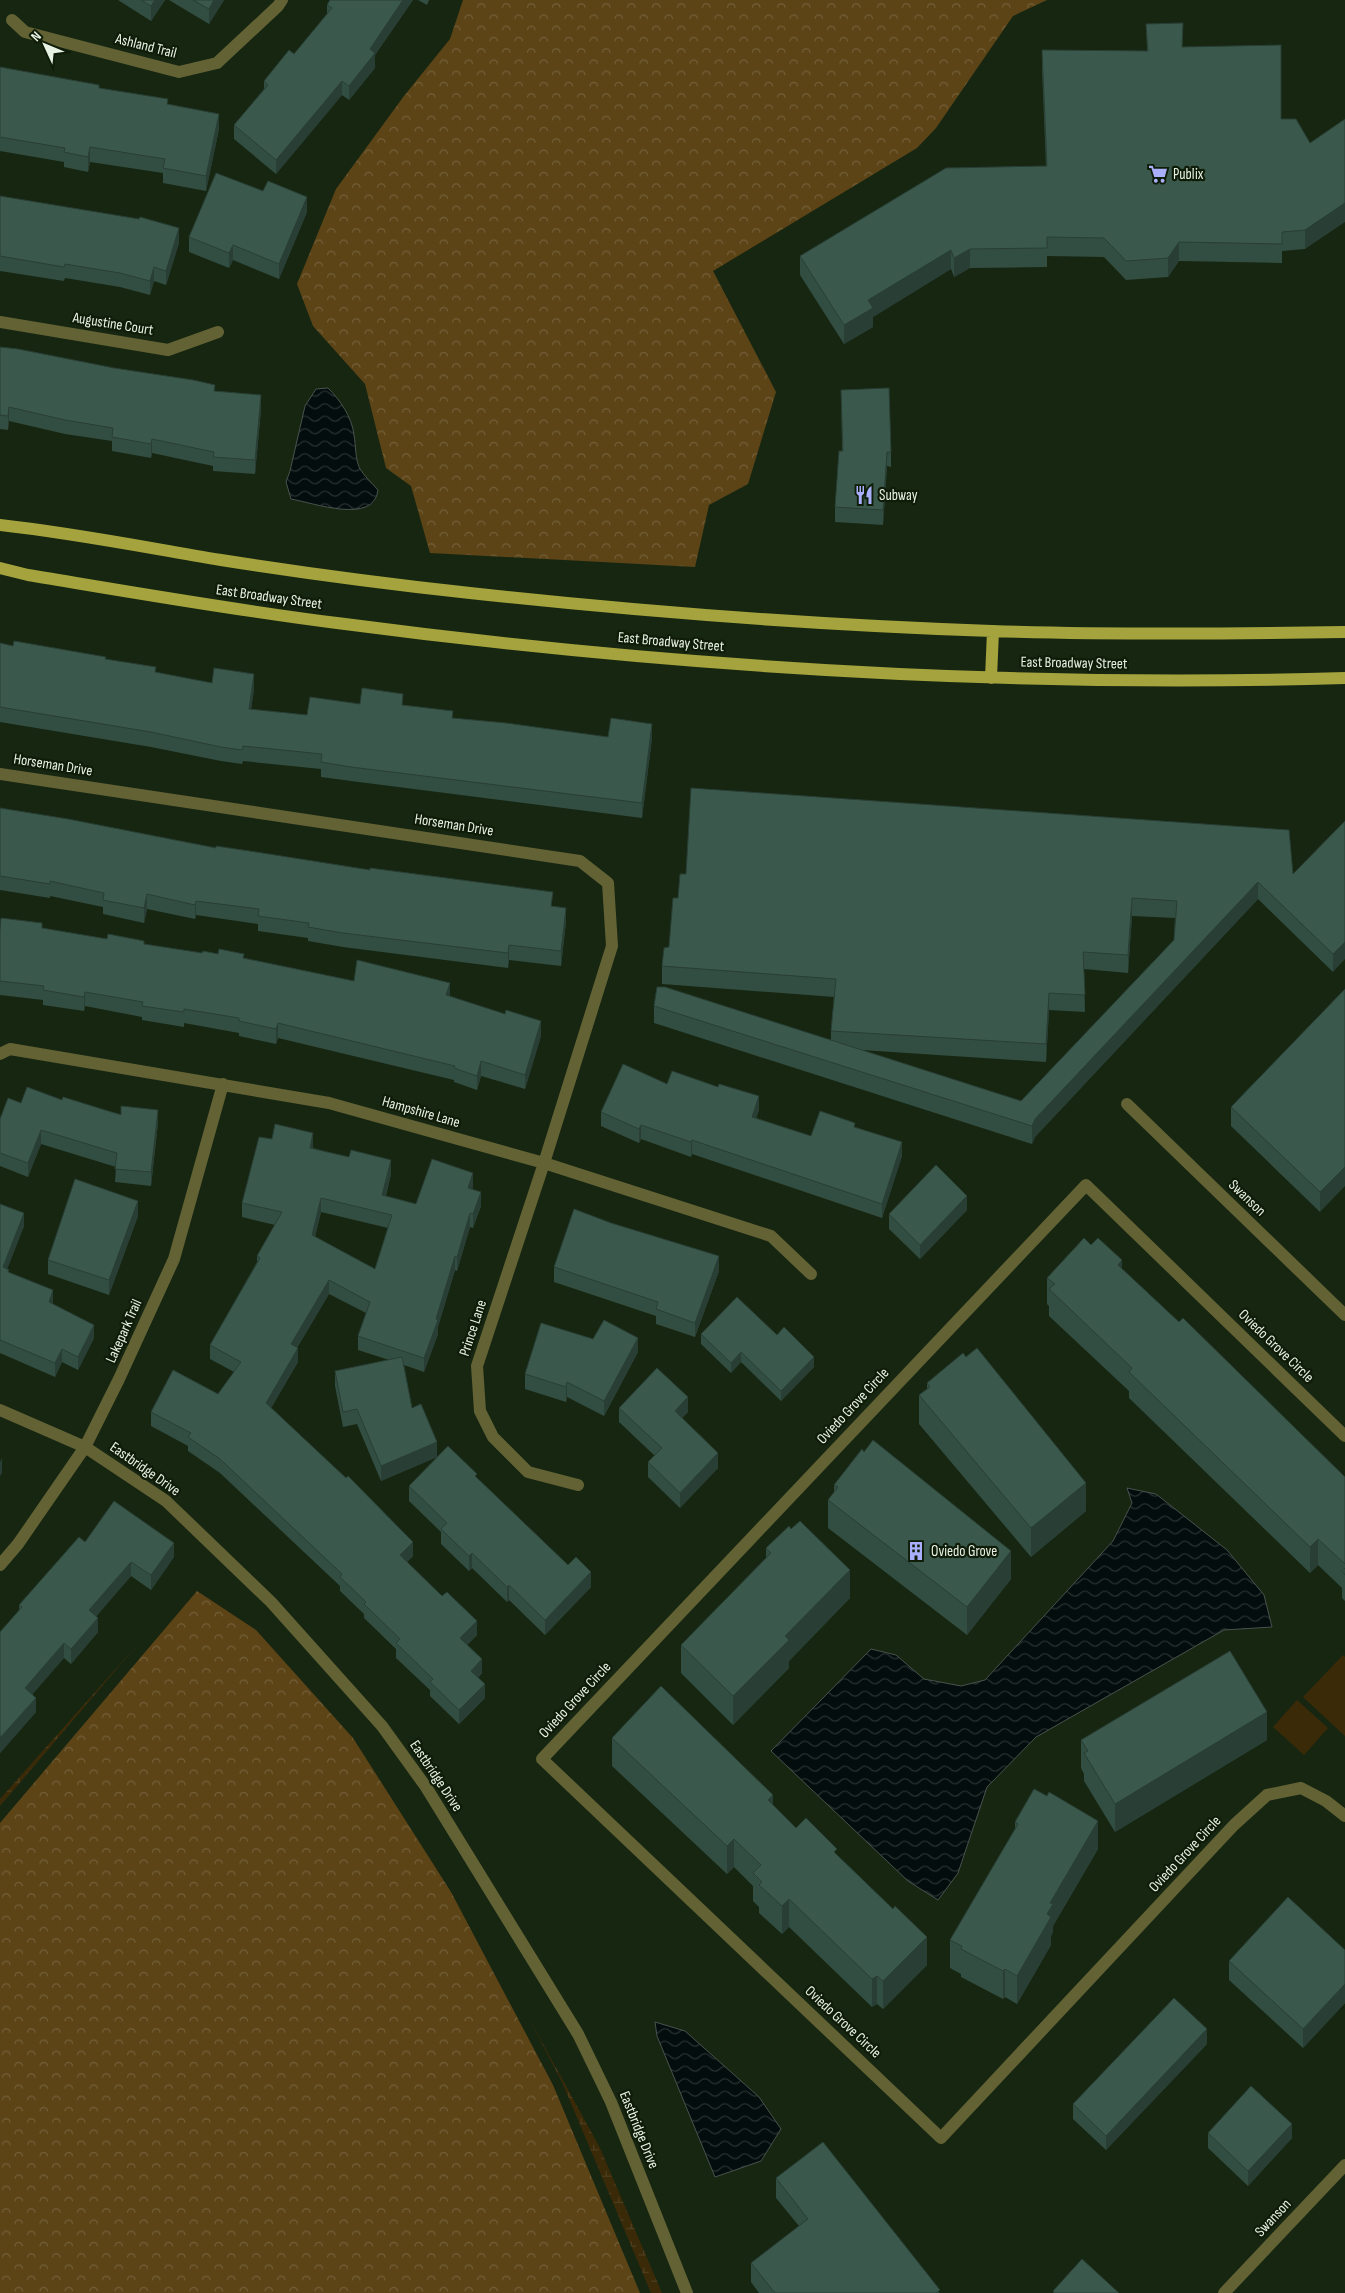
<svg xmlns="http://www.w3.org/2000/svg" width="1345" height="2293" font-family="'Sofia Sans Condensed',sans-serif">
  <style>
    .grass { fill: #3b2a08 }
    .forest { fill: url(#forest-crowns) }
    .wetland { fill: url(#wetland-marsh) }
    .water { fill: url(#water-waves); stroke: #48524e }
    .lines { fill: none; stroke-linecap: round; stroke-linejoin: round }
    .minor { stroke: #626235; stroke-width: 12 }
    .major { stroke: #a4a33d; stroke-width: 12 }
    .wall { fill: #324d41; fill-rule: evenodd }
    .shaded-wall { fill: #293e35 }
    .building { fill: #3a594c; stroke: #293e35; fill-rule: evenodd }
    .labels { text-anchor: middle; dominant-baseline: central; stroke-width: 4.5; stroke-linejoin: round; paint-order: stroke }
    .street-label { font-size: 15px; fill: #e8f2e4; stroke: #0e1c08 }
    .poi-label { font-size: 15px; fill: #e8f2e4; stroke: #0e1c08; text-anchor: start }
  </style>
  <defs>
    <pattern id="forest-crowns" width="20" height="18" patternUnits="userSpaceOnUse" patternTransform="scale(1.25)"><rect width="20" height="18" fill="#5c4417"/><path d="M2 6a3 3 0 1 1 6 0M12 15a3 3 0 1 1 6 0" fill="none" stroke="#735f39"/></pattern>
    <pattern id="wetland-marsh" width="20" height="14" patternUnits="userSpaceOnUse" patternTransform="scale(1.25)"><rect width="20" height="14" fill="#3b2a08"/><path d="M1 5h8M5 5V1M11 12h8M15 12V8" fill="none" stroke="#4e3f20"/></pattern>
    <pattern id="water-waves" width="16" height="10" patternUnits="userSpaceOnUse" patternTransform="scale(1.25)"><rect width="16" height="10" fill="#030d0d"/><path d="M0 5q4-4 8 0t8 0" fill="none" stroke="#283130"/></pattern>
  </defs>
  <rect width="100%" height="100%" fill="#172611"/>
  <path class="grass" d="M1343,1655l2,2v79l-42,-39z
    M1297,1700l31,28 -24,27 -31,-28z"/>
  <path class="forest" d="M463,0h584l-34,16 -77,112 -19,20 -204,123 63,121 -28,92 -39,21 -14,62 -265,-14 -19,-67 -25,-18 -21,-84 -52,-58 -16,-42 39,-95 68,-93 46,-57z
    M197,1591l59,39 97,108 98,154 102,193 87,208h-640v-470z"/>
  <path class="wetland" d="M137,1645l-137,161v-7z
    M527,2015l73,133 62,145h-11l-89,-211z"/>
  <path class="water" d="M328,388c12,12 24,29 26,47 2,11 1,24 6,34 5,8 12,14 18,21 -4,35 -64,13 -87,9l-5,-17 4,-11 15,-65 11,-17z
    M1127,1488l29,6 71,56 37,45 8,32 -48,3 -188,107 -49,50 -29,86 -20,27 -30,-19 -137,-130 100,-102 25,6 28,24 37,7 24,-6 128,-139 19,-38z
    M655,2022l30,9 74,66 22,32 -20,32 -46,16 -58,-141z"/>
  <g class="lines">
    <path class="minor" d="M12,20l13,12 154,40 38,-9 61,-57 4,-6
      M0,322l168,28 50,-18
      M0,774l580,87 28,22 4,63 -68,217 -67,203 3,45 13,26 35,35 50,13
      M0,1054l10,-5 319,54 215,60 227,73 40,38
      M1127,1104l218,211
      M0,1410l85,37 81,54 105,101 111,124 44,61 152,247 33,68 76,191
      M1345,1436l-259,-251 -544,574 399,379 293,-313 33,-30 34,-7 25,13 19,15
      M0,1565l18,-21 67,-97 34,-68 55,-120 49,-175
      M1224,2293l121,-128"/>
    <path class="major" d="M0,525c74,8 148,23 221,35 83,13 166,24 249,33 173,19 348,32 522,38 117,4 235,3 353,1
      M0,568l28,7c103,17 205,35 309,48 333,44 672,65 1008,55
      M991,678l2,-47"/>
  </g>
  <path class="wall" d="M118,0h47l-14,21z
    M169,0h55l-15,24z
    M330,0h83l-38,55v13l-26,32 -7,-5 -66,79 -42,-35v-14l30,-36v-8l30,-27 33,-40v-9z
    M418,0h11l-2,5z
    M1146,24l37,23 98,72 29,24 -5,106 -23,2v12l-103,-2 -11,16 -42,3 -22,-23 -57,-1v11l-77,1 -16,9 -3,-8 -78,48v10l-29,17 -44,-69v-19l246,-90 -4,-97v-19l105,1z
    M0,67l168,37 51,25 -13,62 -43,-8v-10l-73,-11 -2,10 -24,-5v-5l-64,-11z
    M0,196l179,47 -13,42 -12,-4 -4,14 -30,-8 -55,-9 -1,3 -64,-10z
    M307,212l-28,67 -46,-19 -4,8 -40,-16v-15z
    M0,347l215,44 46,18 -6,65 -42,-3v-5l-61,-13 -1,5 -39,-7v-10l-47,-7 -56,-13 -1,9 -8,-1z
    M841,390l50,62v15l-4,-1 -4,59 -48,-3v-15l7,-56z
    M0,643l13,3 93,13 50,14 56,10 42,6 -3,21 56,5 53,-11 43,1 50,13 155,19 44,1 -10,80 -291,-37 -30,-4v-8l-78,-8 -1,3 -21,-3 -70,-14 -151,-25z
    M0,808l216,40 337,59 13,15 -5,44 -52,-6 -1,8 -165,-21 -35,-6v-3l-50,-7v-7l-62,-9 -1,4 -48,-10 -3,14 -41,-9v-7l-53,-11v2l-50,-8z
    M1345,821l-12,151 -75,-73 -223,238 -3,7 -378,-121v-17l177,34v-9l3,-34 -172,-13v-18l631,-92zM1132,916l43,2 -1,22 -153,161 -160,-51 185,12 3,-52 36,2 -1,-43 44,4z
    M42,928l65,11 95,14 42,5 110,23 96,15 91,40 -16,53 -44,-13 -4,14 -23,-8v-2l-176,-42 -2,6 -37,-8v-3l-55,-10v4l-42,-7v-3l-57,-11 -1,5 -41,-6v-5l-43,-5v-65z
    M1345,989l-25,223 -89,-86v-19z
    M667,1084l92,26 -3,8 55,18 44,-8 47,28 -20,62 -190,-64 -1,3 -50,-18 -2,4 -38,-17v-14z
    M62,1100l96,23 -7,63 -36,-4 1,-15 -75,-23 -13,33 -28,-11v-47l21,-16z
    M272,1139l41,8v1l78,26 -5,22 30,8 57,-17 -1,2 9,17 -8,22 -3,-1 -13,44 -2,-1 -17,57v7l-14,38 -20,-7 8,43 25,49 -56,24 -24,-57 -14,3 -8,-41v-15l54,-11 -31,-10v-14l8,-23 -37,-19 -32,54 1,14 -27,46 142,148 -6,6 70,73 -10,10 15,28 -4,5 7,20 -26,26 -29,-28v-6l-34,-32v-9l-32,-31v-4l-24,-23v-5l-120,-113 -32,-22v-5l-37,-20v-14l67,-18 16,-22 -24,-13v-14l47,-83v-6l18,-31 -33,-8v-14zM321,1212l67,16 -13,41 -60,-32z
    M0,1204l24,22 -17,43 2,3 44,31v1l41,34 -16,32 -16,-8 -7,15 -55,-24z
    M967,1210l-47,49 -31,-30v-15z
    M138,1216l-29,79 -61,-21v-14z
    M554,1267l165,4 -24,66 -39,-13v-8l-102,-34z
    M1122,1269l223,208v124l-3,-3v-10l-24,-23 -8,8 -181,-175v-7l-80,-75v-10l-2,-2v-26z
    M701,1334l76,1 37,32 -33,34 -40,-39 -10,11 -30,-29z
    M638,1352l-34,64 -37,-19 -1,5 -41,-13v-15z
    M927,1383l159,128 -55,46 -112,-133v-29l8,-6z
    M619,1408l69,4 -6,6 36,50 -38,40 -32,-31v-15l7,-6 -36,-34z
    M864,1452l147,127 -44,56 -139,-107v-28l6,-7v-8z
    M477,1478l114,109 -46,48 -36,-35 -2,2 -35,-34 -3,3 -28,-27v-12l-32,-31v-15z
    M85,1542l89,15 -23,33 -20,-14 -35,40 2,16 -27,32 -7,-6 -32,36 4,18 -36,41v-121l19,-21v-6z
    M766,1548l84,50 -61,63v7l-56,57 -52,-52v-28l85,-87z
    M612,1738l161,67 23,23 41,27 90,110 -44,44 -6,-5 -5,3 -83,-80 -7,7 -23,-21v-6l-6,-6v-15l-19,-19 -7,7 -115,-108z
    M1081,1740h186l-152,92 -31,-51v-7l-3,-6z
    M1015,1822l83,27 -45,77v6l-2,4v9l-34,59 -12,-7 -2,2 -42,-22v-3l-11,-6v-28l65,-111z
    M1345,1950v53l-42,45 -74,-68v-19z
    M1207,2044l-101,106 -33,-31v-15z
    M1208,2133l84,5 -44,48 -40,-38z
    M776,2178l164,115h-181l-8,-11v-19l48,-37 -23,-28z"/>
  <path class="shaded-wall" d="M155,0h10l-14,21v-15z
    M214,0h10l-15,24v-15z
    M403,0h10l-38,55v13l-26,32v-14l21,-37z
    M342,81v14l-66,79v-14z
    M219,114v15l-13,62v-15z
    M90,147v15l-2,10v-15z
    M307,197v15l-28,67v-15z
    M1345,203v19l-40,27v-19z
    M179,228v15l-13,42v-14z
    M1179,242v19l-11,16v-19z
    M233,245v15l-4,8v-15z
    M970,249v19l-16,9v-19z
    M951,250v19l-78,48v10l-29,17v-19l24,-25z
    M154,267v14l-4,14v-14z
    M261,395v14l-6,65v-14z
    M9,407v14l-1,9v-14z
    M152,439v14l-1,5v-14z
    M887,452v14l-4,59v-15z
    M254,674v15l-5,35v-15z
    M652,724v14l-10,80v-15z
    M1258,882v17l-223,238 -3,7v-18l3,-7z
    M147,894v15l-3,14v-15z
    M1132,898v18l-4,57v-18z
    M196,901v14l-1,4v-14z
    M566,908v14l-5,44v-15z
    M1345,942v17l-12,13v-18z
    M509,945v15l-1,8v-15z
    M450,983v14l-4,-2z
    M85,992v14l-1,5v-14z
    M1049,993v17l-3,52v-18z
    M541,1021v15l-16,53v-14z
    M278,1023v15l-2,6v-15z
    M481,1061v15l-4,14v-14z
    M759,1096v14l-7,21v-14z
    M158,1110v13l-7,63v-14z
    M641,1125v14l-2,4v-14z
    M41,1130v14l-13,33v-14z
    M313,1133v14l-3,15v-14z
    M692,1140v14l-1,3v-15z
    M902,1142v14l-20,62v-14z
    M391,1160v14l-9,35v-14z
    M1345,1167v19l-25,26v-20z
    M473,1173v14l-5,15v-14z
    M481,1192v14l-8,22v-14z
    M967,1196v14l-47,49v-14z
    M321,1198v14l-9,37v-14z
    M138,1201v15l-29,79v-15z
    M24,1213v13l-21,54v-13z
    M470,1213v14l-13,44v-14z
    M455,1256v14l-17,57v7l-14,38v-14z
    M719,1256v15l-24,66v-14z
    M1122,1260v27l-4,-22z
    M329,1280v14l-38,64v-14z
    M53,1290v13l-4,13v-14z
    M94,1325v13l-16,32v-13z
    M638,1338v14l-34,64v-15z
    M298,1348v14l-32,55v-14z
    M62,1349v13l-7,15v-14z
    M741,1352v10l-10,11v-10z
    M814,1357v10l-33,34v-10z
    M567,1382v15l-1,5v-15z
    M688,1397v15l-13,14v-15z
    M437,1442v15l-56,24v-15z
    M718,1453v15l-38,40v-15z
    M2,1458v15l-2,3v-14z
    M1086,1483v28l-55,46v-29z
    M1318,1539v26l-8,8v-26z
    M413,1542v14l-13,13v-14z
    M174,1543v14l-23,33v-15z
    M1011,1551v28l-44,56v-28z
    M472,1553v15l-3,3v-15z
    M131,1562v14l-42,49v-15z
    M850,1570v28l-61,63v7l-56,57v-29l52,-60z
    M591,1572v15l-46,48v-15z
    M509,1585v15l-2,2v-15z
    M98,1618v14l-27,32v-15z
    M477,1621v14l-17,17v-14z
    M64,1643v15l-39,45v-15z
    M482,1659v14l-11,12v-14z
    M485,1684v14l-26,26v-14z
    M36,1698v14l-36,41v-15z
    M1267,1712v28l-152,92v-28z
    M773,1795v28l-5,-23z
    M1098,1821v28l-45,77v6l-2,4v9l-34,59v-28l30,-62 3,-11z
    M734,1839v28l-7,7v-28z
    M789,1899v28l-7,7v-28z
    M927,1937v28l-44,44v-28z
    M1005,1969v28l-2,2v-28z
    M877,1976v28l-5,3v-28z
    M1345,1984v19l-42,45v-19z
    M1207,2029v15l-101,106v-14z
    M1292,2124v14l-44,48v-15z"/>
  <path class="building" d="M141,0h14l-4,6z
    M193,0h21l-5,9z
    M330,0h73l-33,49 5,4 -26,33 -7,-5 -66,79 -42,-35 34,-40 -4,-4 25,-31 5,4 38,-46 -5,-3z
    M1183,23l-1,24 99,-2v74h15l14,24 35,-24v84l-40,27 -23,2v12l-103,-2 -11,16 -42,3 -22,-23 -57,-1v11l-77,1 -16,9 -3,-8 -83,50 5,8 -29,17 -44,-69 146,-88 101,-2 -5,-116 106,1 -2,-27z
    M0,67l99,18v3l69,11 -1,5 52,10 -13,62 -43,-8 2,-9 -75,-12 -2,10 -24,-5 1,-4 -65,-11z
    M216,173l47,18 5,-10 39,16 -28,67 -46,-19 -4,8 -40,-16z
    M0,196l139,23 1,-2 39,11 -13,43 -12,-4 -4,14 -30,-8 -55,-9 -1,3 -64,-11z
    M0,347l18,2 96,19 79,12 22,5 -1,6 47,4 -6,65 -42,-3 1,-5 -62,-13 -1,5 -39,-7 1,-9 -48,-8 -56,-13 -1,9 -8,-1z
    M889,388l2,64h-4l-4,58 -48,-3 4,-56h4l-2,-61z
    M14,641l92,16 -1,2 51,8 -1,5 57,11 2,-15 40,6 -5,35 58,6 3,-18 50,7 2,-16 41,6 -1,11 51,6 -1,7 54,5 102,14 3,-19 41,6 -10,79 -291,-36 -30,-5 1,-8 -79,-8 -1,4 -21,-3 -70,-15 -151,-25v-64l13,3z
    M691,788l598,42 4,44 52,-53v121l-12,12 -75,-72 -223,237 -3,7 -378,-120 3,-19h8l356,114 153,-161 3,-39 -45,-3 -4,57 -45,-3 2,43 -36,-2 -3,51 -215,-13 5,-52 -174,-13 2,-18 5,-1 4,-49h5l2,-24h6z
    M0,808l68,11 148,29v-2l40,6 114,18v-2l183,24 -2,14 15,2 -5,43 -52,-6 -1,8 -165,-20 -35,-6 1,-4 -51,-7 1,-7 -63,-8 -1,4 -48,-11 -3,14 -41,-8 1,-7 -54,-12v3l-50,-8z
    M1,918l41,5v5l65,11 1,-5 36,7v3l58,9 1,-2 15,3 1,-5 25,5 -1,4 111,23 3,-21 93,23 -4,12 59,19 1,-4 35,11 -16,54 -44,-14 -4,15 -23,-8 1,-2 -177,-43 -2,6 -37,-8v-3l-55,-9v3l-42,-6 1,-4 -58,-10 -1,5 -41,-7 1,-4 -44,-5v-51z
    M1345,989v178l-25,25 -89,-85z
    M623,1064l44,20 5,-13 46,16 1,-3 40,12 -7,21 59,19 9,-25 35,12 -1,4 48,15 -20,62 -190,-64 -1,2 -50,-17 -2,4 -38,-17z
    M27,1087l35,13 1,-3 58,18v-9l37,4 -7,62 -36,-3 2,-16 -76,-23 -13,33 -28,-10v-34l8,-21 13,5z
    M275,1124l38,9 -3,15 39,9 2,-7 40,10 -9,35 34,9 16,-45 41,14 -5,15 13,4 -8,22 -3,-1 -13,44 -2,-1 -19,63 2,1 -14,38 -66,-22 12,-34 -41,-22 -38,64 7,4 -32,55 80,75 2,-2 65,66 -13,13 42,41 5,-4 30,29 -17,17 22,21 -11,12 14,13 -26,26 -29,-28 3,-3 -37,-36 4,-4 -36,-35 2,-2 -26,-25 2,-3 -122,-115 -32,-22 3,-4 -40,-21 22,-42 45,24 23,-32 -31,-17 50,-87 -3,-2 25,-44 -40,-9 17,-66 13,2zM321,1198l71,17 -17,54 -63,-34z
    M936,1165l31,31 -47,49 -31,-31z
    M75,1179l63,22 -29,79 -61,-20z
    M0,1204l24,9 -21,54 6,3 -1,2 45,18 -4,12 45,23 -16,32 -16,-8 -7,14 -55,-23z
    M574,1209l37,14 108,33 -24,67 -39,-14 2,-7 -104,-35z
    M1084,1238l7,7 7,-7 24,22 -4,5 61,57 4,-4 162,159v87l-27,-25 -8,8 -181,-175 3,-4 -83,-79 6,-5 -8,-6z
    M737,1297l40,38 7,-8 30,30 -33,34 -40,-39 -10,11 -30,-29z
    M604,1320l34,18 -34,63 -37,-19 -1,5 -41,-13 16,-51 52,16z
    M977,1348l109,135 -55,45 -112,-133 11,-8 -3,-4 36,-30 3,4z
    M402,1357l10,51 9,-4 16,38 -56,24 -24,-57 -14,3 -8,-41z
    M657,1368l31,29 -13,14 43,42 -38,40 -32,-31 14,-14 -43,-40z
    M873,1440l138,111 -44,56 -139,-107 10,-13 -4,-2 28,-36 2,3z
    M448,1446l29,28 -2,2 93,89 8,-8 15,15 -46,48 -36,-35 -2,2 -35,-34 -3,3 -28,-27 6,-6 -38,-37z
    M114,1501l60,42 -23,32 -20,-13 -42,48 9,8 -27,31 -7,-6 -39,45 11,10 -36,40v-106l22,-25 -3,-2 60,-68 6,5z
    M800,1521l50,49 -65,66 4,4 -56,56 -52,-51 90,-92 -5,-5 23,-22 2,3z
    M1345,1568v7l-3,-4z
    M1230,1651l37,61 -152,92 -31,-51 4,-2 -7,-11z
    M661,1686l112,109 -5,5 28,28 10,-10 31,31 -3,3 59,57 2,-3 32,31 -44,44 -6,-5 -5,3 -83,-80 -7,7 -23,-21 3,-3 -9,-9 8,-8 -27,-26 -7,7 -115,-108z
    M1034,1789l13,7 2,-4 49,29 -48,82 3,1 -6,10 4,3 -34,59 -12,-7 -2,2 -42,-22 1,-3 -12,-6 68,-116 -3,-2z
    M1288,1897l57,53v34l-42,45 -74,-68z
    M1174,1998l33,31 -101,107 -33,-32z
    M1251,2086l41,38 -44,47 -40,-38z
    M823,2142l117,148 -4,3h-161l-24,-30 57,-44 -32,-41z
    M1082,2259l37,34h-65l-1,-2z"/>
  <defs>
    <g id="supermarket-bare" transform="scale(1.5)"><path d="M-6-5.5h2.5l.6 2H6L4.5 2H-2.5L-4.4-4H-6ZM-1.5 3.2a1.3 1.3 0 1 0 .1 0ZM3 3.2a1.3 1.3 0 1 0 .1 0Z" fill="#aaaffb" stroke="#0e1c08" stroke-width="2.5" paint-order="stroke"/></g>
    <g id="restaurant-bare" transform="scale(1.5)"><path d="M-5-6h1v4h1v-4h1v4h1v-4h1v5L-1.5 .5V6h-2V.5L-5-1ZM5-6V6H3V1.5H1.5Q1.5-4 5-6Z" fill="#aaaffb" stroke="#0e1c08" stroke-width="2.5" paint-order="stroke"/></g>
    <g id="building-bare" transform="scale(1.5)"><path d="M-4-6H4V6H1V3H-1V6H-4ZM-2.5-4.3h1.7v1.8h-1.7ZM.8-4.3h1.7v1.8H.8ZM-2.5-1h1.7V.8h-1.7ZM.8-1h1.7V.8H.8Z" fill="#aaaffb" stroke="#0e1c08" stroke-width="2.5" paint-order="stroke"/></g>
  </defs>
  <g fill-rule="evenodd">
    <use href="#supermarket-bare" x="1158" y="174"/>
    <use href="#restaurant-bare" x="864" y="495"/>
    <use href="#building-bare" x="916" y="1551"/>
  </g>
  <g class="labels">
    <g class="street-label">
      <text transform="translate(146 46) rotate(14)">Ashland Trail</text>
      <text transform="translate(113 324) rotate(9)">Augustine Court</text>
      <text transform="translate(269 597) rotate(8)">East Broadway Street</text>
      <text transform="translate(671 642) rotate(5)">East Broadway Street</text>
      <text transform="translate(1074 663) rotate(1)">East Broadway Street</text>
      <text transform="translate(53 765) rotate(9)">Horseman Drive</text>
      <text transform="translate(454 825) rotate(9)">Horseman Drive</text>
      <text transform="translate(421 1112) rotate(16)">Hampshire Lane</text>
      <text transform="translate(1247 1198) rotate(44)">Swanson</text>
      <text transform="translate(473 1328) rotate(-72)">Prince Lane</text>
      <text transform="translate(124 1331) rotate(-66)">Lakepark Trail</text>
      <text transform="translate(1276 1346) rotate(44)">Oviedo Grove Circle</text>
      <text transform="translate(853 1406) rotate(-47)">Oviedo Grove Circle</text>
      <text transform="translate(145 1469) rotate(35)">Eastbridge Drive</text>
      <text transform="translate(575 1700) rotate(-47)">Oviedo Grove Circle</text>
      <text transform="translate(436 1776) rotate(56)">Eastbridge Drive</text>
      <text transform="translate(1185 1854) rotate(-47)">Oviedo Grove Circle</text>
      <text transform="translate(843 2022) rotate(43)">Oviedo Grove Circle</text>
      <text transform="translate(639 2130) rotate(68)">Eastbridge Drive</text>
      <text transform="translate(1273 2218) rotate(-47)">Swanson</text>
    </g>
    <g class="poi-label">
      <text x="1173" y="174">Publix</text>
      <text x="879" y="495">Subway</text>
      <text x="931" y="1551">Oviedo Grove</text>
    </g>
  </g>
  <g transform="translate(45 45) rotate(314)" stroke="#0e1c08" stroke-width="4" paint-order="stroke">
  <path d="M0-4L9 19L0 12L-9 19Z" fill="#e8f2e4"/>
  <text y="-8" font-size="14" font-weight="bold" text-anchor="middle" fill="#e8f2e4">N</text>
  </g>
</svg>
